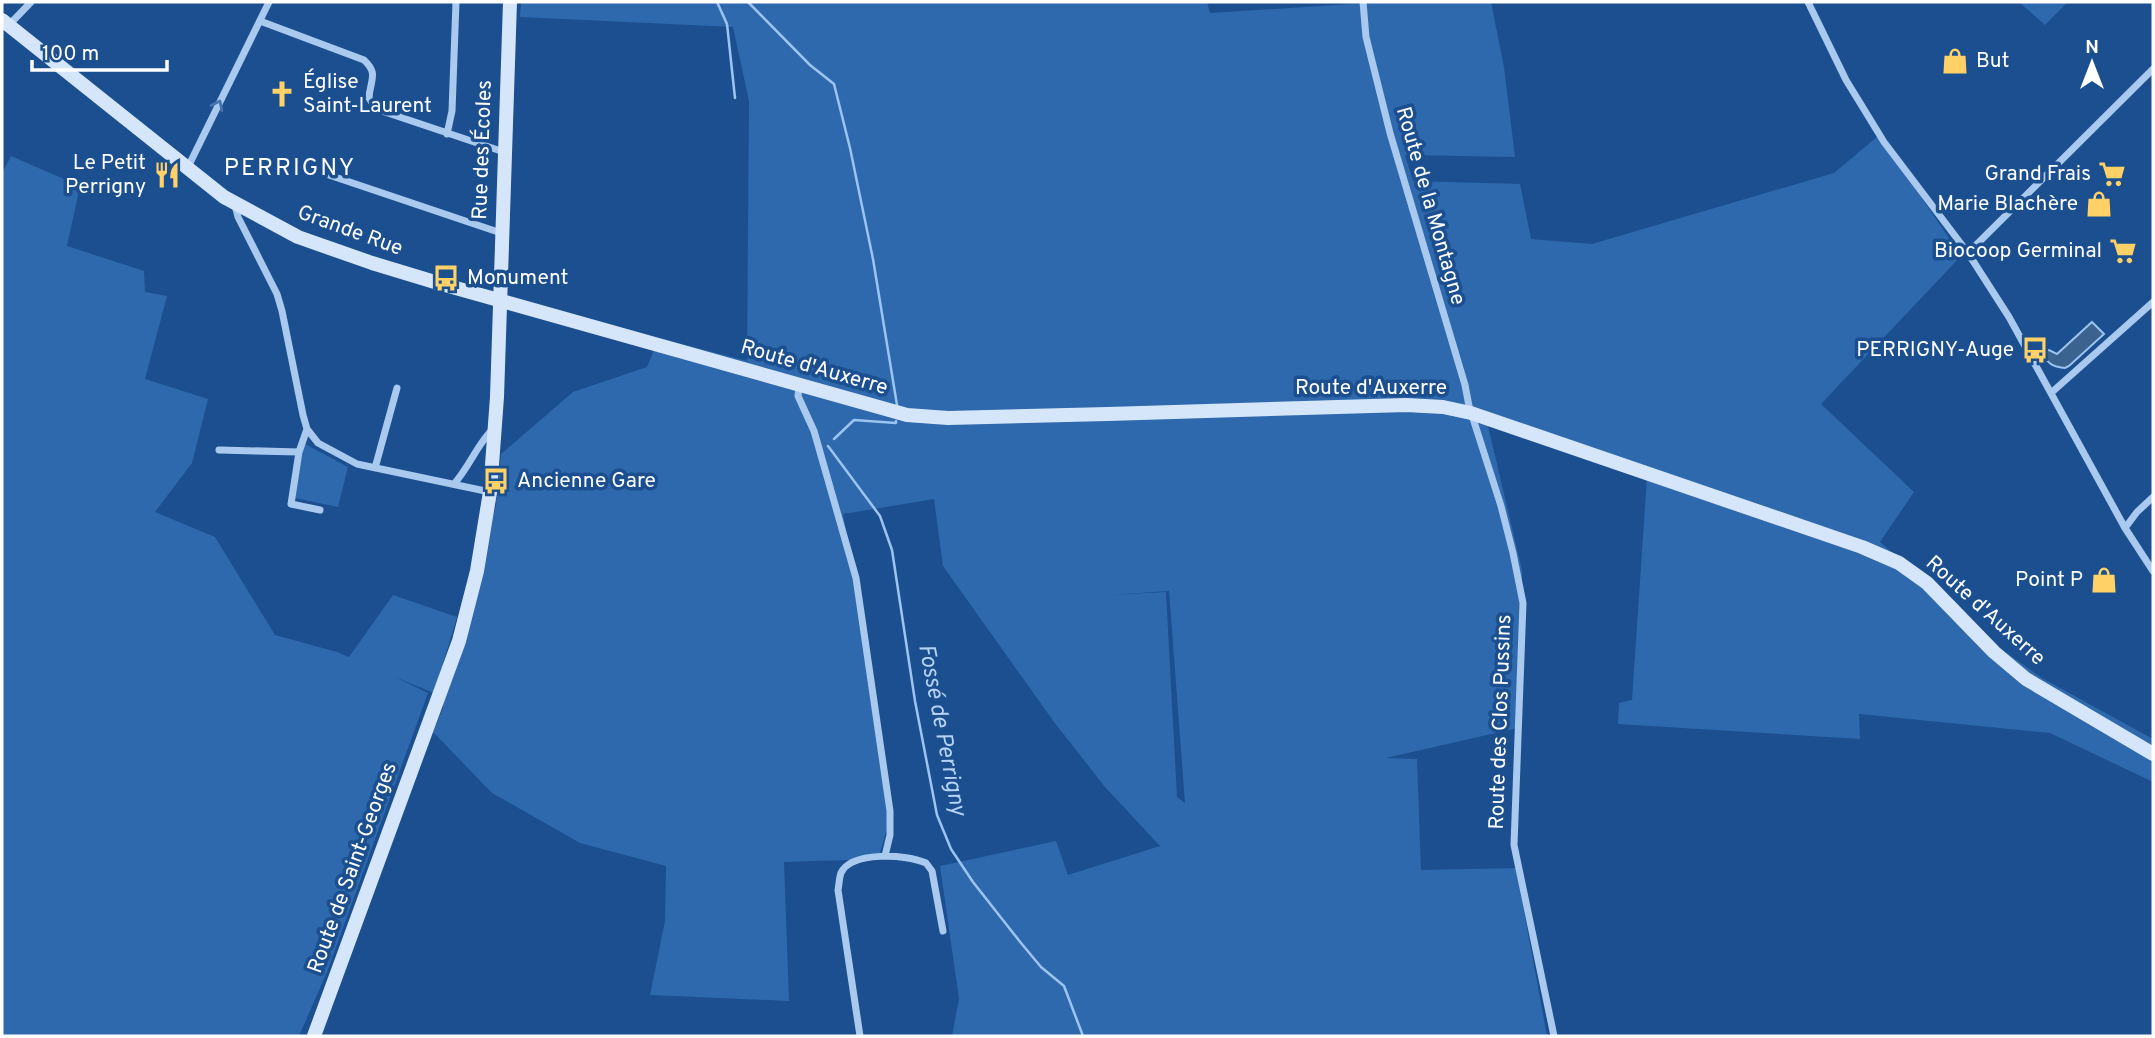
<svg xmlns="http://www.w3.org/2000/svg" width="2155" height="1038" font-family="Overpass,sans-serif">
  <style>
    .green { fill: #2e69ad; fill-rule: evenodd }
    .water { fill: #3c6290; stroke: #9cc4f0; stroke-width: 2 }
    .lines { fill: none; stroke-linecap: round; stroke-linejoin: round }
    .stream { stroke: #9cc4f0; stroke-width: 2.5 }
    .street { stroke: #a9c9ee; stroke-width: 7 }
    .secondary { stroke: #d6e6fa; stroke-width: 14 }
    .oneway { stroke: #4674ac }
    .labels { text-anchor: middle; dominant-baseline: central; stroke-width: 7; stroke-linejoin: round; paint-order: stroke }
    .poi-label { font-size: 21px; fill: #fff; stroke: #1b4f8f; text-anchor: end }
    .street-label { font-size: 21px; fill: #fff; stroke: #1b4f8f }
    .water-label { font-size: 23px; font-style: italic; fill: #b5d3f5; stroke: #1b4f8f }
    .quarter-label { font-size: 24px; letter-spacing: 2px; fill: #fff; stroke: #1b4f8f }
  </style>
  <rect width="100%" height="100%" fill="#1b4f8f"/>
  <path class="green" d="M521,2h686l3,11 157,-10 1,-1h123l13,65 11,90 -110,-2 8,26 107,3 11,55 61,5 242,-71 44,-37 6,6 77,114 -140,148 93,88 -34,50 117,104 45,32 111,61v43l-103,-49 -191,-19 1,25 -242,-15 1,-21 13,-3 15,-223 -159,-51 34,144v157l-136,31 31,1 4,111 95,-2 31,168h-595l7,-37 -19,-133 116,-25 12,34 92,-29 -55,-59 -51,-65 -111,-156 -9,-67 -91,15 48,302 -13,43 -94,3 5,139 -139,-6 15,-74 1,-55 -86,-23 -88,-50 -59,-61 10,-24 -1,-6 54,-197 5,-51 72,-62 74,-25 12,-29 88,23 2,-260 -16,-74 -213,-10zM1169,591l16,212 -8,-6 -11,-205 -57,3z
    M2019,2h49l-23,23z
    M11,156l69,30 -13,60 77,25 1,21 22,4 -22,83 63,20 -16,64 -37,49 60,25 60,98 62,17 12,5 44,-62 64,22 -23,76 -39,-16 33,16 -101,279 -28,64h-297v-863z
    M305,444l43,23 -10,40 -43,-9 8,-53z"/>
  <path class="water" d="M2092,322l12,12 -35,32 -4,2c-10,-1 -17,-3 -21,-13l2,-4 3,-1 8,4z"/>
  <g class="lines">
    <path class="stream" d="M717,2l10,22 8,74
      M748,2l62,63 24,19 16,64 23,111 24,146
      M834,439l20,-19 42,3v-2
      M828,446l52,70 12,34 23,151 22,114 14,34 22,33 48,61 20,24 23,19 19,50"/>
    <path class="street" d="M1363,2l3,35 24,96 75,252 4,21 32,100 12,47 10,50 -9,242 40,191
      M1808,2l38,78 38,62 84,111 41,64 116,211 28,43
      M260,21l104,39c15,14 6,20 5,38l5,8 5,4 125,42
      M9,25l22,-23
      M447,134l5,-23 4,-109
      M188,167l81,-165
      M326,174l175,59
      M238,206l-2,3 2,8 39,77 5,17 21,104 4,14 11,14 39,21 133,28
      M1968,253l185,-184
      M799,385l-1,11 16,35 42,147 34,233v24l-5,21
      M2051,393l102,-91
      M307,429l-8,23 -8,52 29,6
      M219,450l80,2
      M375,468l22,-80
      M454,484c15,-17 21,-35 36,-52l2,1
      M2125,528l12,-16 16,-15
      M860,1036l-22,-146c1,-4 1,-12 3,-17 10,-22 66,-19 85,-10l6,8 11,60"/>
    <path class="secondary" d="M2,20l222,177 74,40 74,26 66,20 469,132 41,3 160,-4 298,-9 37,2 28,6 391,134 37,16 28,20 67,69 32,27 127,75
      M314,1036l145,-395 18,-70 13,-79 7,-95 13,-395"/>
  </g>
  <defs><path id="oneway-chevron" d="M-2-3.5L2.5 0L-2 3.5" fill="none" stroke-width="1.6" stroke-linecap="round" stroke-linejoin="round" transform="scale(1.75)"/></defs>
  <use class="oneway" href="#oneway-chevron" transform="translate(218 105) rotate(-64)"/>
  <defs>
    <g id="shop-bare" transform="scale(2.1)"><path d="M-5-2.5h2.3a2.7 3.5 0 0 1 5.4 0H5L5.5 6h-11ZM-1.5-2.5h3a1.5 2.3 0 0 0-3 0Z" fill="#ffd166" stroke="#1b4f8f" stroke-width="2.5" paint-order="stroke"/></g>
    <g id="church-bare" transform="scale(2.1)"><path d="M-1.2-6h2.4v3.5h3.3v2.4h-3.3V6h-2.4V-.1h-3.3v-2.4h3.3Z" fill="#ffd166" stroke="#1b4f8f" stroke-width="2.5" paint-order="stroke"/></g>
    <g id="supermarket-bare" transform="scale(2.1)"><path d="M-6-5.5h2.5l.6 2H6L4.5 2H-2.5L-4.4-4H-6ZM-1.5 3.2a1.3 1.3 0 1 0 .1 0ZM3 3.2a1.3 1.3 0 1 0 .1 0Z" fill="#ffd166" stroke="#1b4f8f" stroke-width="2.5" paint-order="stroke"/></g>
    <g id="restaurant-bare" transform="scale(2.1)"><path d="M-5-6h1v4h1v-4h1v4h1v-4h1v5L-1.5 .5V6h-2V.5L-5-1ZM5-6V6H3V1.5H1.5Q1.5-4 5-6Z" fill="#ffd166" stroke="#1b4f8f" stroke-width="2.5" paint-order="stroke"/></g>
    <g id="bus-bare" transform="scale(2.1)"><path d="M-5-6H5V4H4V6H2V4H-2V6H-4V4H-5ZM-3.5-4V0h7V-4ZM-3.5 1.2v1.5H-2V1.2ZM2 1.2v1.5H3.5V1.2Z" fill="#ffd166" stroke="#1b4f8f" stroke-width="2.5" paint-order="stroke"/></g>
  </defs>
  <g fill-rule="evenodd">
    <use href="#shop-bare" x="1955" y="61"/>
    <use href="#church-bare" x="282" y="94"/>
    <use href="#supermarket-bare" x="2112" y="174"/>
    <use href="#restaurant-bare" x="167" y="175"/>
    <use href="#shop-bare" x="2099" y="204"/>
    <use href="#supermarket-bare" x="2123" y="251"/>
    <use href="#bus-bare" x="446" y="278"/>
    <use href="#bus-bare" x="2035" y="350"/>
    <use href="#bus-bare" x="496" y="481"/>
    <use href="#shop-bare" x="2104" y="580"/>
  </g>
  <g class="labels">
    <g class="poi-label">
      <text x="1976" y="61" text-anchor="start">But</text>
      <text x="303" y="82" text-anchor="start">Église<tspan x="303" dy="24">Saint-Laurent</tspan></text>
      <text x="146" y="163">Le Petit<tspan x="146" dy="24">Perrigny</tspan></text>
      <text x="2091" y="174">Grand Frais</text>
      <text x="2078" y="204">Marie Blachère</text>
      <text x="2102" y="251">Biocoop Germinal</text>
      <text x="467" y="278" text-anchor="start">Monument</text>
      <text x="2014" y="350">PERRIGNY-Auge</text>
      <text x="517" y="481" text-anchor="start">Ancienne Gare</text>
      <text x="2083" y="580">Point P</text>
    </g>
    <g class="street-label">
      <text transform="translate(483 150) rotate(-88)">Rue des Écoles</text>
      <text transform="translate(1430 206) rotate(74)">Route de la Montagne</text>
      <text transform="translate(350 231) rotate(20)">Grande Rue</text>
      <text transform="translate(814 368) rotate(16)">Route d'Auxerre</text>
      <text x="1371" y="388">Route d'Auxerre</text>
      <text transform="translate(1985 611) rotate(42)">Route d'Auxerre</text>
      <text transform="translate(1501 722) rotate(-88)">Route des Clos Pussins</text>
      <text transform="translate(353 868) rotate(-70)">Route de Saint-Georges</text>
    </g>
    <g class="water-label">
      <text transform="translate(941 730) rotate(79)">Fossé de Perrigny</text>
    </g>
    <g class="quarter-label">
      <text x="290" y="169">PERRIGNY</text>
    </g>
  </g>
  <rect width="2155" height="1038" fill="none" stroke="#ffffff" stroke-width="7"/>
  <g transform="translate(2092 63)" stroke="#1b4f8f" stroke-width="5" paint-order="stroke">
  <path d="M0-5L12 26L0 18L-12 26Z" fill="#ffffff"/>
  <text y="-10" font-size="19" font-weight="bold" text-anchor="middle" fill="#ffffff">N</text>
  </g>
  <path d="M32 60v10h135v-10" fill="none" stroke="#ffffff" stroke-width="3.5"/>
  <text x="42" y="60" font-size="21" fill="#ffffff" stroke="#1b4f8f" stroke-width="5" paint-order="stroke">100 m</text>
</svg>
